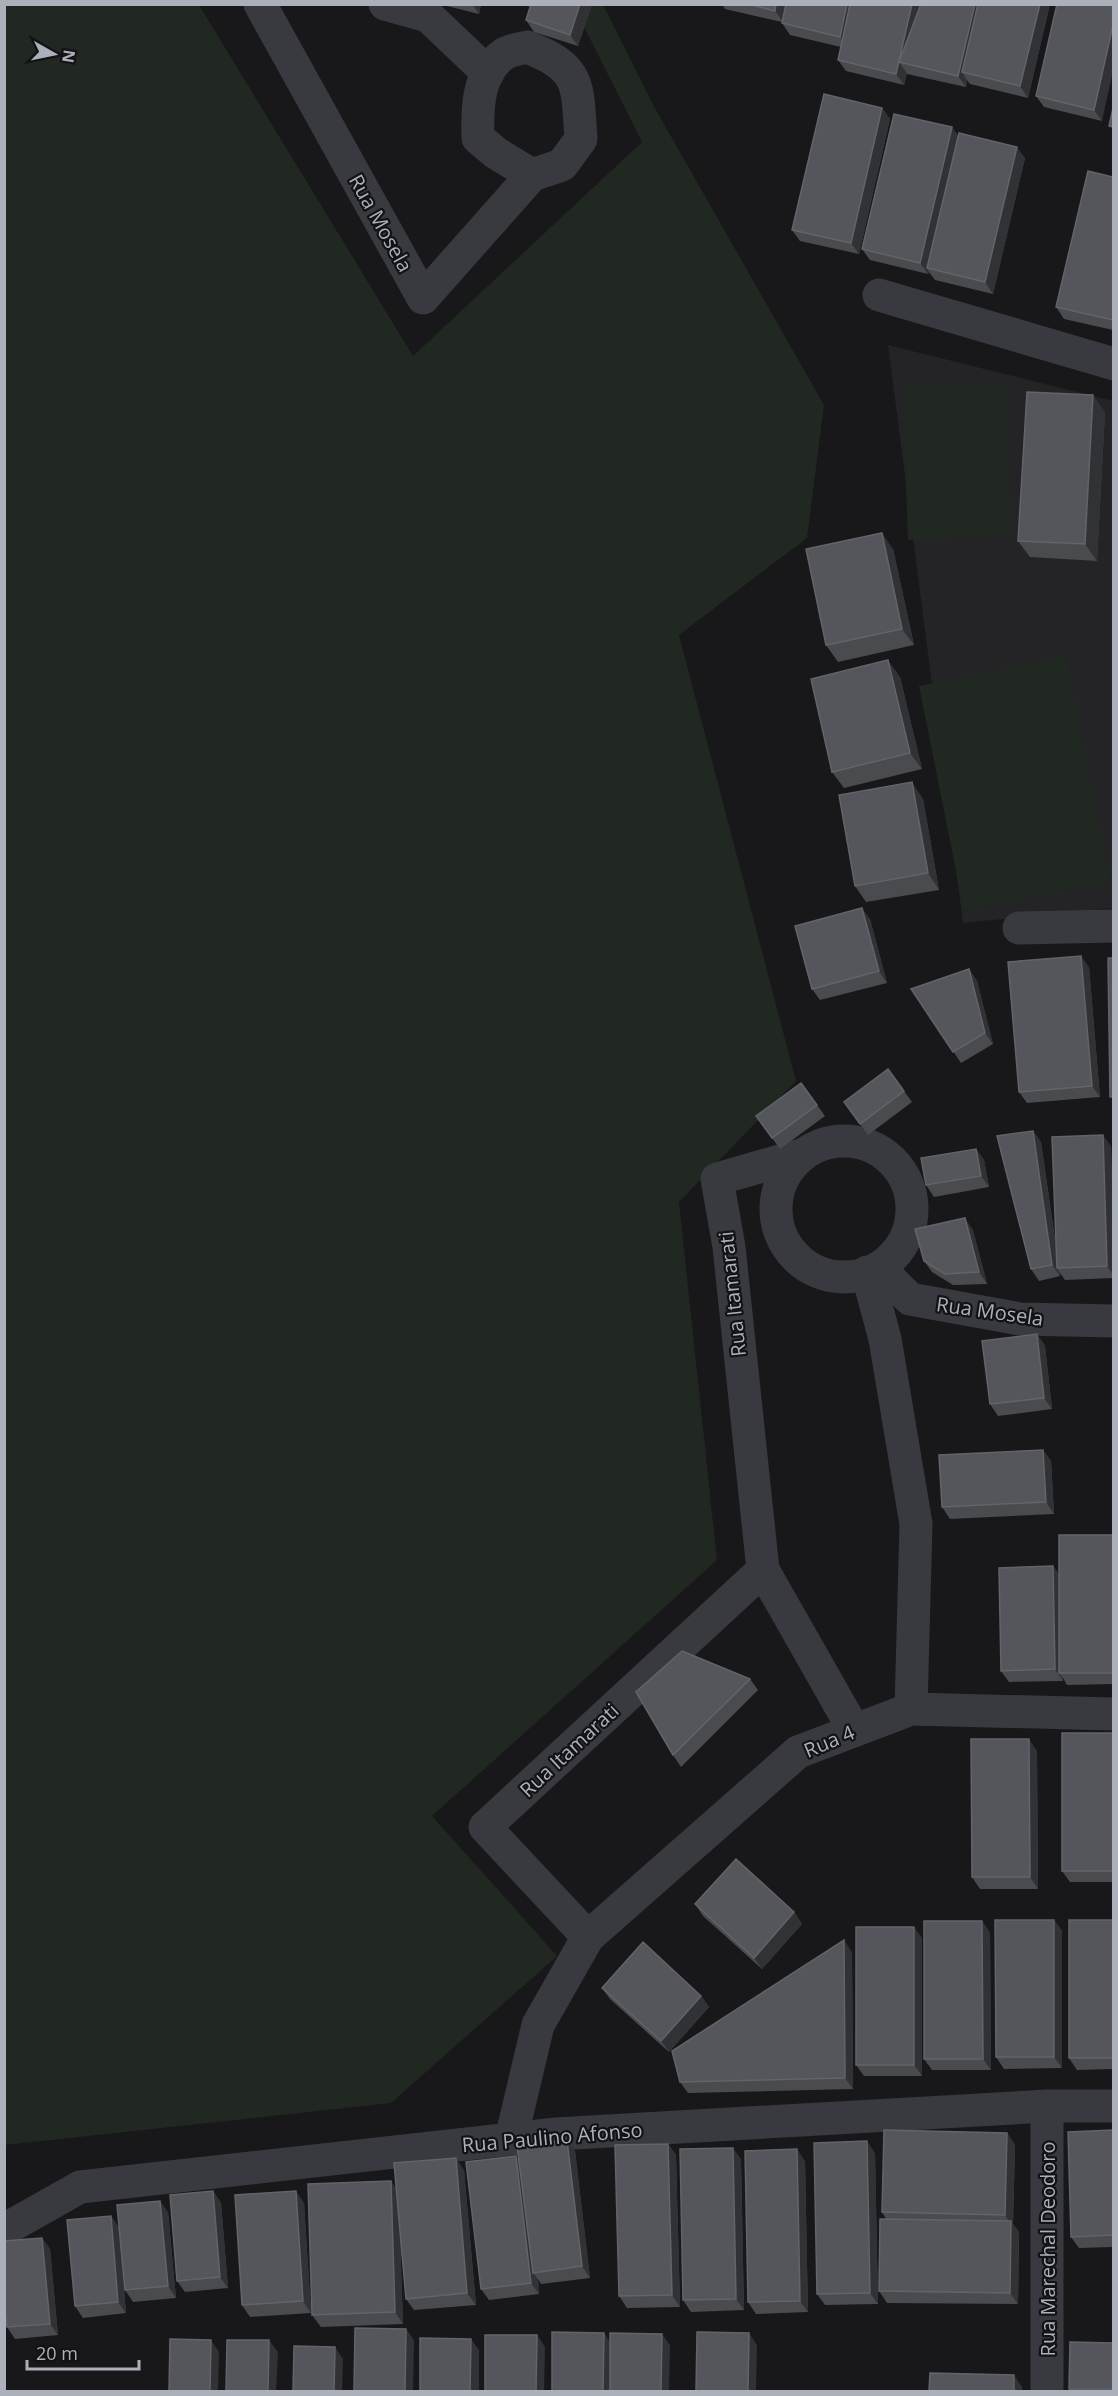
<svg xmlns="http://www.w3.org/2000/svg" width="1118" height="2396" font-family="'Open Sans',sans-serif">
  <style>
    .built { fill: #242427 }
    .green { fill: #202821 }
    .lines { fill: none; stroke-linecap: round; stroke-linejoin: round }
    .minor { stroke: #393a3f; stroke-width: 33 }
    .wall { fill: #494b4f }
    .shaded-wall { fill: #313235 }
    .building { fill: #54565b; stroke: #62646a; stroke-width: 1.5 }
    .labels { text-anchor: middle; dominant-baseline: central; stroke-width: 4.5; stroke-linejoin: round; paint-order: stroke }
    .street-label { font-size: 20px; fill: #abb0ba; stroke: #131315 }
  </style>
  <rect width="100%" height="100%" fill="#18181a"/>
  <path class="built" d="M888,345l225,56v507l-150,15z"/>
  <path class="green" d="M4,5h195l214,351 229,-214 -69,-137h30l49,98 172,302 -17,133 -128,97 117,446 -117,121 38,358 -285,256 125,140 -166,147 -386,42z
    M1006,382l6,154 -104,4 -6,-154z
    M1066,656l44,226 -146,29 -45,-225z"/>
  <g class="lines">
    <path class="minor" d="M260,4l163,294 109,-123
      M385,4l43,12 60,57
      M527,47c55,21 50,38 54,92l-19,26 -30,10 -36,-22 -18,-15c-1,-28 -1,-65 26,-84 6,-4 16,-5 23,-7z
      M879,295l235,69
      M1019,928l95,-2
      M776 1209a68 68 0 1 1 136 0a68 68 0 1 1-136 0Z
      M804,1154l-87,25 12,68 34,323 91,160
      M879,1268l31,31 110,20 94,2
      M911,1709l203,5
      M588,1937l-103,-110 278,-257
      M511,2139l27,-114 50,-88 210,-185 113,-43 5,-185 -31,-185 -18,-67
      M4,2230l76,-43 476,-53 491,-28h67
      M1047,2392v-286"/>
  </g>
  <path class="wall" d="M439,4h42l-2,10z
    M531,4h61l-14,42 -44,-14 -8,-12z
    M722,4h328l-22,94 -58,-14 -3,-4 -1,7 -59,-13v-1l-3,12 -58,-14 -8,-11 3,-13 -51,-12 -8,-12v-1l-57,-13z
    M1057,4l45,117 -58,-14 -8,-11z
    M882,108l8,11 -31,135 -59,-13 -8,-11z
    M952,127l6,9 67,22 -32,136 -58,-14 -6,-8 -1,2 -58,-14 -8,-11z
    M1113,177v153l-49,-11 -8,-12z
    M1105,412l-8,149 -67,-4 -12,-16z
    M893,549l21,96 -76,17 -12,-17z
    M900,677l22,92 -78,19 -12,-16z
    M923,799l16,91 -73,12 -11,-16z
    M870,919l17,64 -67,17 -8,-11z
    M1089,967l11,130 -73,6 -8,-11z
    M969,969l8,12 16,63 -32,19 -50,-74z
    M888,1069l24,33 -44,33 -24,-33z
    M801,1083l24,33 -45,33 -24,-33z
    M1033,1131l8,11 15,104 55,-100 2,74v58l-48,2 -5,-7v3l-21,5 -8,-12z
    M976,1149l8,11 5,27 -55,10 -8,-12z
    M973,1230l14,54 -34,1 -21,-13 -8,-11z
    M1037,1334l8,12 7,63 -54,7 -8,-12z
    M1043,1450l8,11 3,53 -104,5 -8,-12z
    M1113,1535v149l-46,1 -4,-7v3l-54,1 -8,-11 52,-105 6,9z
    M750,1679l8,11 -77,77 -8,-12z
    M1113,1733v149h-43l-8,-11z
    M1037,1751l1,138h-58l-8,-12z
    M695,1904l99,8 8,12 -40,45 -59,-53z
    M1054,1920l8,11v137l-58,1 -8,-12z
    M1113,1920v149l-36,1 -8,-12z
    M990,1932l1,138h-59l-8,-11z
    M922,1938v138h-58l-8,-11z
    M852,1952l1,137 -165,4 -8,-11z
    M602,1988l99,8 8,11 -40,45 -59,-53z
    M1113,2130v117l-34,1 -8,-11z
    M1007,2133l8,12 -2,79 6,8 -1,72 -131,-1 -8,-12 7,-72 -4,-7z
    M668,2144l8,11 4,152 -53,1 -8,-12z
    M575,2151l15,127 -49,6 -3,-5 1,15 -50,6 -8,-11 38,-128z
    M875,2153l3,151 -53,1 -8,-11z
    M741,2159l3,151 -53,2 -8,-12z
    M805,2161l3,151 -52,2 -8,-12z
    M464,2170l12,135 -62,5 -8,-11 -6,-61 3,86 -82,3 -9,-12 79,-134 5,8z
    M213,2191l8,12 7,85 -43,4 -8,-11z
    M304,2203l7,110 -61,4 -8,-12z
    M168,2212l8,86 -43,4 -8,-12z
    M111,2216l8,12 7,85 -43,5 -8,-12z
    M42,2238l8,11 8,86 -43,4 -8,-12z
    M1113,2343v48h-42l-2,-2z"/>
  <path class="shaded-wall" d="M472,4h9l-2,10z
    M580,4h12l-14,42 -8,-11z
    M776,4h11l-4,18 -8,-11z
    M847,4h11l-10,44 -8,-11z
    M912,4h10l-23,58 8,11 -3,12 -8,-11z
    M975,4h10l-23,68 5,8 -1,7 -8,-11z
    M1040,4h10l-22,94 -8,-12z
    M1113,25v46l-11,50 -8,-11z
    M882,108l8,11 -31,135 -8,-11z
    M952,127l8,12 -33,129 2,4 -1,2 -8,-11z
    M1017,147l8,11 -32,136 -8,-12z
    M1093,395l12,17 -8,149 -12,-17z
    M882,533l11,16 21,96 -12,-16z
    M888,660l12,17 22,92 -12,-16z
    M912,782l11,17 16,91 -11,-17z
    M862,908l8,11 17,64 -8,-12z
    M1081,956l8,11 11,130 -8,-11z
    M969,969l8,12 16,63 -8,-11z
    M1033,1131l8,11 18,126h-2l3,5v3l-8,-11z
    M1103,1135l8,11 2,74v55l-6,-9z
    M976,1149l8,11 5,27 -8,-11z
    M965,1218l8,12 14,54 -8,-12z
    M1037,1334l8,12 7,63 -8,-11z
    M1043,1450l8,11 3,53 -8,-12z
    M1053,1566l8,12 -2,95 4,5v3l-8,-12z
    M1029,1739l8,12 1,138 -8,-12z
    M794,1912l8,12 -40,45 -8,-11z
    M1054,1920l8,11v137l-8,-11z
    M982,1921l8,11 1,138 -8,-11z
    M914,1927l8,11v138l-8,-11z
    M844,1940l8,12 1,137 -8,-11z
    M701,1996l8,11 -40,45 -8,-11z
    M1007,2133l8,12 -2,79 6,8 -1,72 -8,-11 1,-69 -6,-9z
    M567,2140l8,11 15,127 -8,-12z
    M867,2141l8,12 3,151 -8,-11z
    M668,2144l8,11 4,152 -8,-12z
    M733,2148l8,11 3,151 -8,-11z
    M797,2149l8,12 3,151 -8,-11z
    M516,2156l8,11 9,106 5,6 1,15 -8,-11z
    M456,2158l8,12 12,135 -9,-12z
    M391,2181l8,11 4,132 -8,-12z
    M213,2191l8,12 7,85 -8,-11z
    M296,2191l8,12 7,110 -8,-12z
    M160,2201l8,11 8,86 -8,-12z
    M111,2216l8,12 7,85 -8,-11z
    M42,2238l8,11 8,86 -8,-11z
    M406,2329l8,11 -1,51h-8z
    M604,2333l8,12 -1,46h-8z
    M749,2333l8,12 -1,46h-8z
    M662,2334l8,11 -1,46h-8z
    M537,2335l8,12 -1,44h-8z
    M471,2339l8,11v41h-9z
    M211,2340l8,12 -1,39h-8z
    M269,2340l9,12 -2,39h-8z
    M335,2347l8,12 -1,32h-8z
    M1014,2375l8,12v4h-8z"/>
  <path class="building" d="M531,4h49l-10,31 -44,-15z
    M748,4h28l-1,7z
    M786,4h61l-7,33 -58,-14z
    M850,4h62l-16,70 -58,-14z
    M921,4h54l-17,72 -59,-14z
    M978,4h62l-20,82 -58,-14z
    M1057,4h56v21l-19,85 -58,-14z
    M824,94l58,14 -31,135 -59,-13z
    M1113,108v19l-4,-1z
    M894,114l58,13 -32,136 -58,-14z
    M959,133l58,14 -32,135 -58,-14z
    M1088,171l25,6v143l-57,-13z
    M1027,392l66,3 -8,149 -67,-3z
    M882,533l20,96 -76,16 -20,-96z
    M888,660l22,93 -78,19 -21,-93z
    M912,782l16,91 -73,13 -16,-91z
    M862,908l17,63 -67,18 -17,-63z
    M1081,956l11,130 -73,6 -11,-130z
    M1108,958h5v139h-3z
    M969,969l16,64 -32,19 -42,-63z
    M888,1069l16,22 -44,33 -16,-22z
    M801,1083l16,22 -45,33 -16,-22z
    M1033,1131l19,134 -21,4 -34,-133z
    M1103,1135l4,131 -50,2 -5,-131z
    M976,1149l5,27 -55,9 -5,-27z
    M965,1218l14,54 -34,2 -21,-13 -9,-32z
    M1037,1334l7,64 -54,6 -8,-63z
    M1043,1450l3,52 -104,5 -3,-52z
    M1059,1535h54v138h-54z
    M1053,1566l2,103 -54,2 -2,-103z
    M682,1651l68,28 -77,76 -37,-63z
    M1062,1733h51v138h-51z
    M971,1739h58l1,138h-58z
    M736,1859l58,53 -40,46 -59,-54z
    M995,1920h59v137h-58z
    M1069,1920h44v138h-44z
    M924,1921h58l1,138h-59z
    M856,1927h58v138h-58z
    M844,1940l1,138 -165,4 -8,-31z
    M643,1942l58,54 -40,45 -59,-53z
    M884,2130l123,3 -2,82 -123,-3z
    M1113,2130v105l-42,2 -3,-105z
    M567,2140l15,126 -49,7 -16,-127z
    M867,2141l3,152 -53,1 -3,-151z
    M668,2144l4,151 -53,1 -4,-151z
    M733,2148l3,151 -53,1 -3,-151z
    M797,2149l3,152 -52,1 -3,-151z
    M516,2156l15,127 -50,6 -15,-127z
    M456,2158l11,135 -61,6 -12,-136z
    M391,2181l4,131 -83,3 -4,-131z
    M213,2191l7,86 -43,4 -7,-86z
    M296,2191l7,110 -61,4 -7,-110z
    M160,2201l8,85 -43,4 -8,-85z
    M111,2216l7,86 -43,4 -8,-86z
    M880,2219l131,2 -1,72 -131,-2z
    M42,2238l8,86 -43,3 -3,-27v-59z
    M355,2328l51,1 -1,62h-51z
    M552,2332l52,1 -1,58h-51z
    M697,2332l52,1 -1,58h-52z
    M610,2333l52,1 -1,57h-51z
    M485,2335h52l-1,56h-51z
    M420,2338l51,1 -1,52h-50z
    M170,2339l41,1 -1,51h-41z
    M227,2340h42l-1,51h-42z
    M1070,2342l43,1v46h-44z
    M294,2346l41,1 -1,44h-41z
    M930,2373l84,2v16h-85z"/>
  <g class="labels">
    <g class="street-label">
      <text transform="translate(381 223) rotate(61)">Rua Mosela</text>
      <text transform="translate(732 1294) rotate(-96)">Rua Itamarati</text>
      <text transform="translate(990 1311) rotate(8)">Rua Mosela</text>
      <text transform="translate(829 1741) rotate(-23)">Rua 4</text>
      <text transform="translate(569 1750) rotate(-43)">Rua Itamarati</text>
      <text transform="translate(552 2137) rotate(-5)">Rua Paulino Afonso</text>
      <text transform="translate(1047 2249) rotate(-90)">Rua Marechal Deodoro</text>
    </g>
  </g>
  <rect width="1118" height="2396" fill="none" stroke="#abb0ba" stroke-width="12"/>
  <g transform="translate(54 54) rotate(99)" stroke="#131315" stroke-width="4.5" paint-order="stroke">
  <path d="M0-4.5L10 22L0 15L-10 22Z" fill="#abb0ba"/>
  <text y="-9" font-size="16" font-weight="bold" text-anchor="middle" fill="#abb0ba">N</text>
  </g>
  <path d="M27 2360v9h112v-9" fill="none" stroke="#abb0ba" stroke-width="3"/>
  <text x="36" y="2360" font-size="18" fill="#abb0ba" stroke="#131315" stroke-width="4.5" paint-order="stroke">20 m</text>
</svg>
